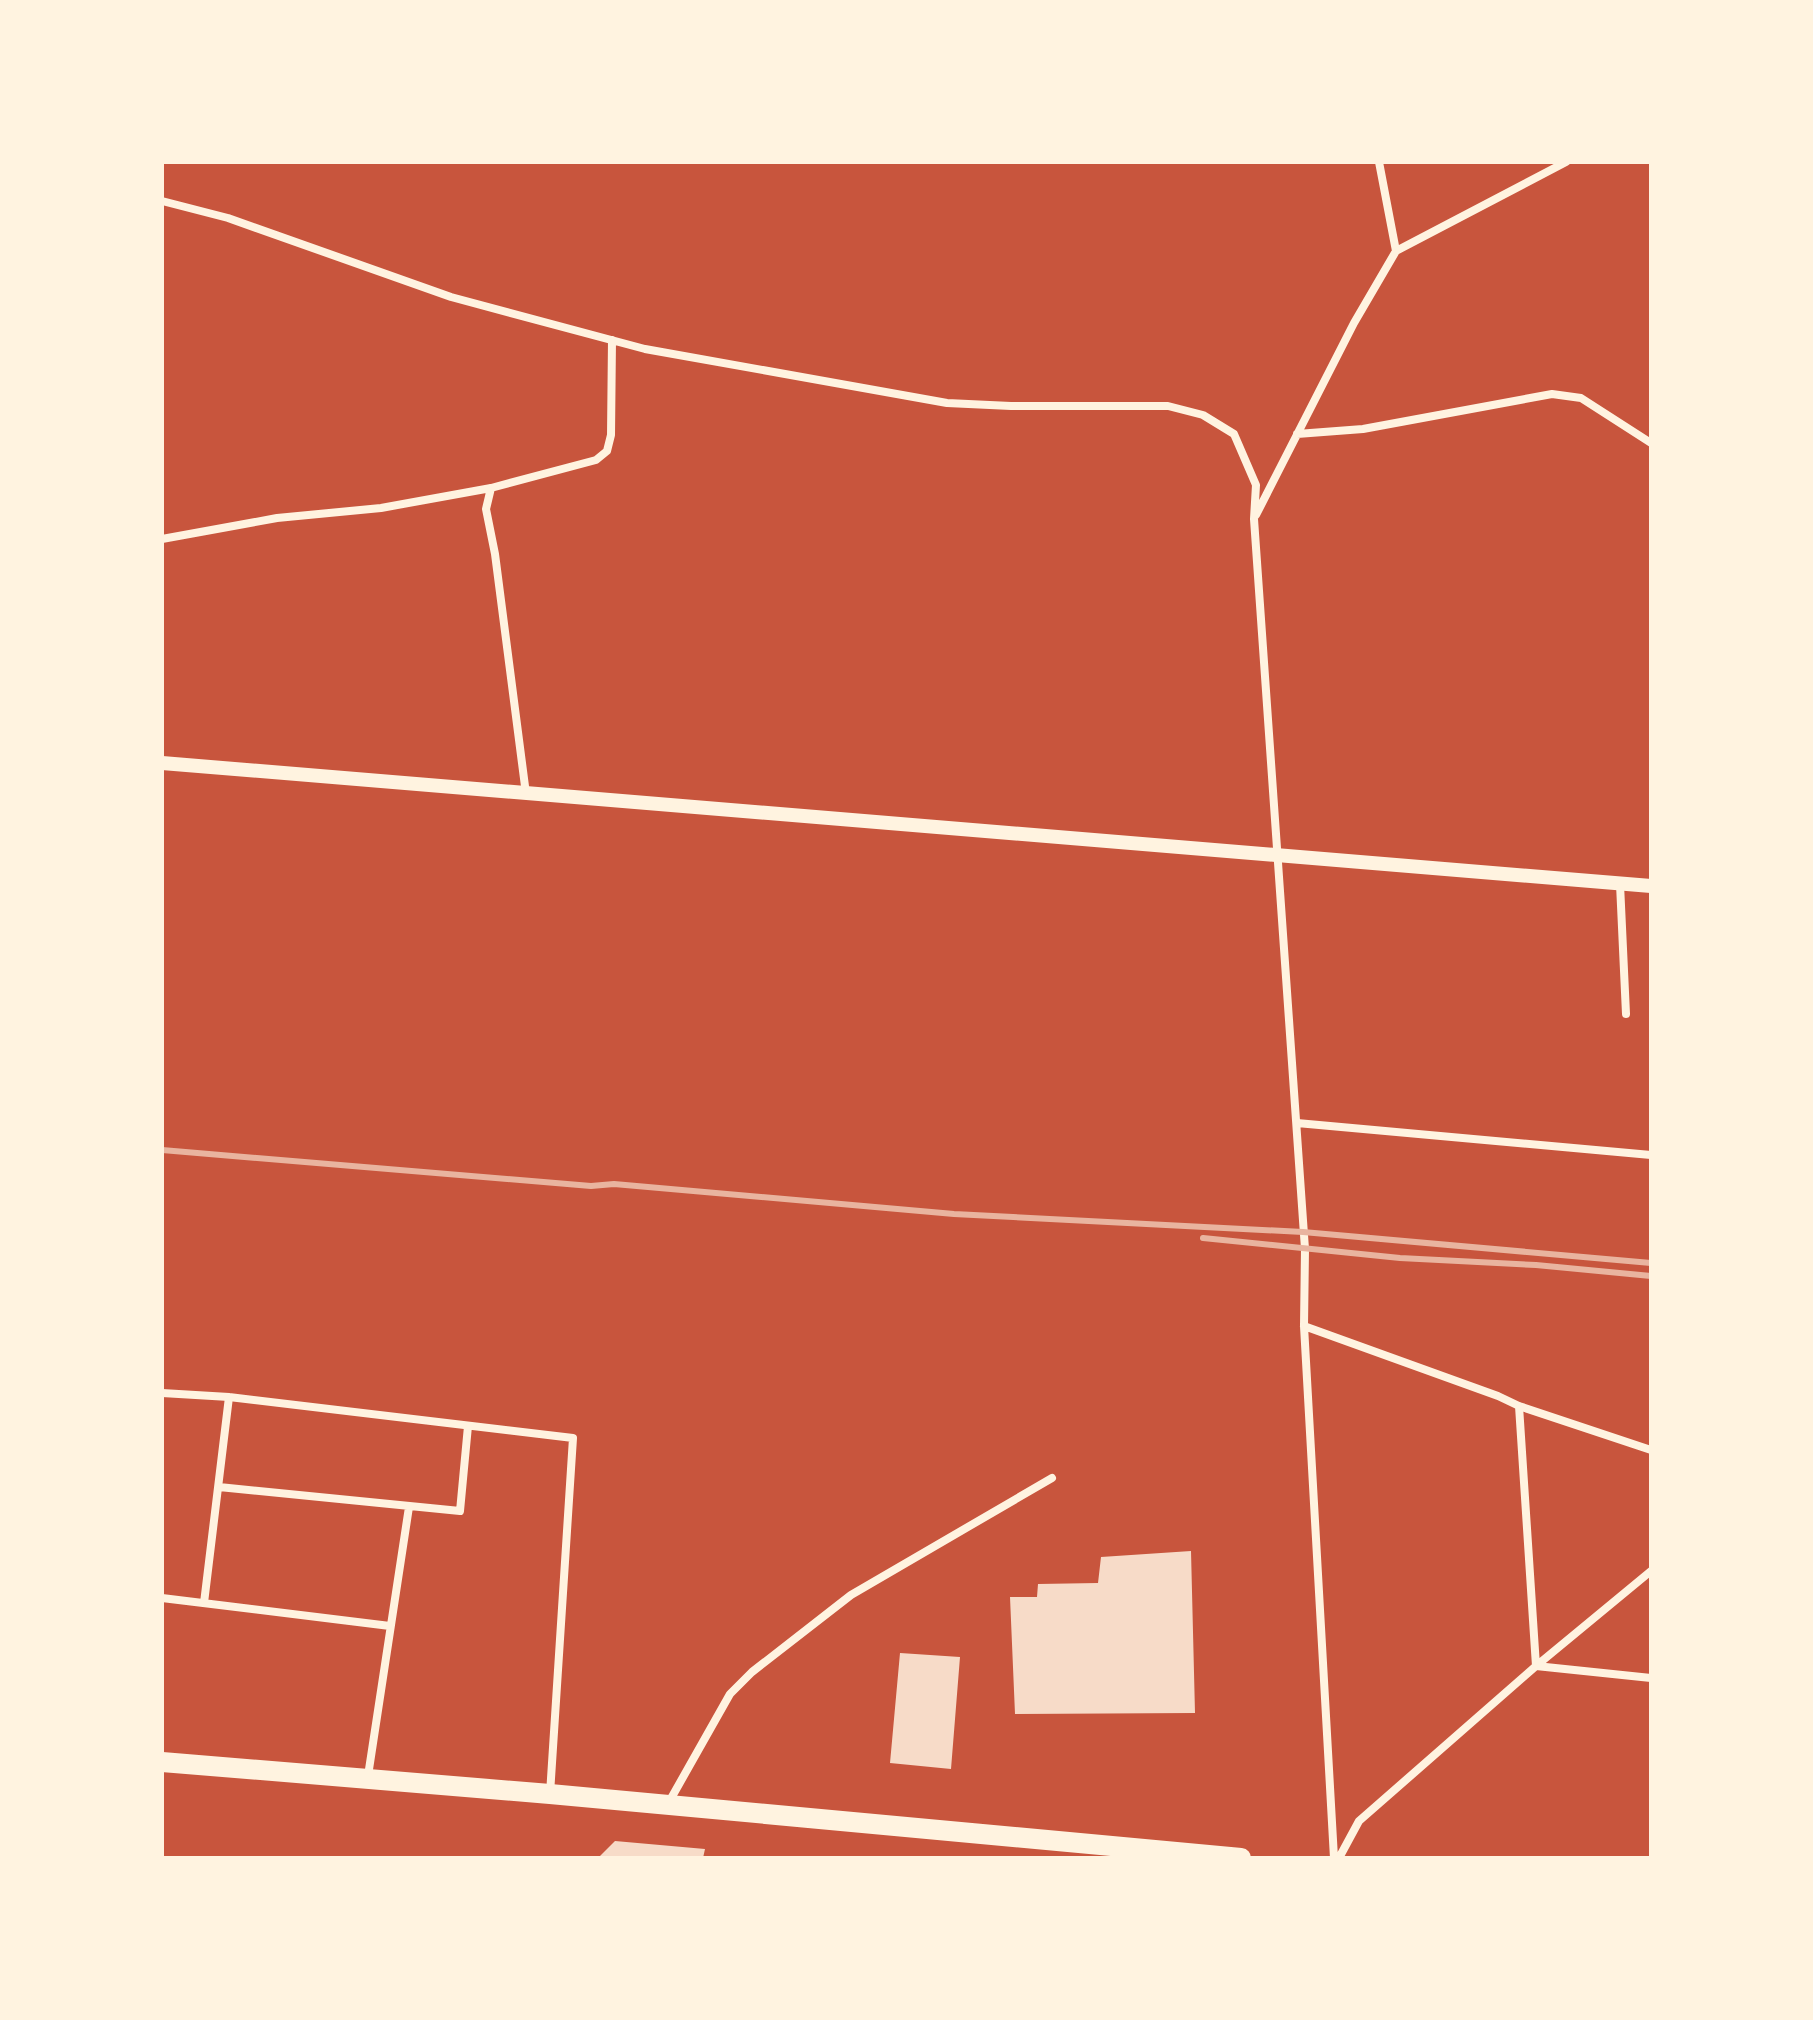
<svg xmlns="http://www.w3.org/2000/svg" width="1813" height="2020" font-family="Spectral,serif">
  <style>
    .building { fill: #f7dbc8 }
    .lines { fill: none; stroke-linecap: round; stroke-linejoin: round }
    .minor { stroke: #fff3e0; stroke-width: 8 }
    .tertiary { stroke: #fff3e0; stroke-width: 14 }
    .primary { stroke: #fff3e0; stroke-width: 20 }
    .rail { stroke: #e9b49f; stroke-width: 6 }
  </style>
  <rect width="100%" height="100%" fill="#c8553d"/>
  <path class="building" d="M1191,1551l4,162 -180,1 -5,-117h27l1,-13 60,-1 3,-26z
    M900,1653l60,4 -9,112 -61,-6z
    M615,1841l90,8 -2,9h-105z"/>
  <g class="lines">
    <path class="minor" d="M1379,162l17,89
      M162,201l66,17 223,79 194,52 302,54 64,3h157l35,9 31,19 22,51 -2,34 51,730 -1,77 30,532
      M1297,434l66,-5 189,-35 29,4 70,45
      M491,488l-5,21 9,45 31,240
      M1256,515l98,-192 42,-72 170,-89
      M162,539l115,-21 104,-10 110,-20 105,-28 11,-9 4,-16 1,-95
      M1620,884l6,130
      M1297,1123l354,32
      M1304,1326l194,70 21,10 132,44
      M162,1393l67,4 344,41 -23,356
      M1519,1406l17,260
      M219,1487l241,24 8,-85
      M162,1598l228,28
      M204,1603l25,-206
      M1536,1666l115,12
      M368,1776l41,-269
      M669,1802l61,-108 22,-22 99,-77 201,-117
      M1339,1858l20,-37 177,-155 115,-95"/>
    <path class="tertiary" d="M162,763l1489,123"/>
    <path class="primary" d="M162,1762l388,32 691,64"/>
    <path class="rail" d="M162,1150l429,36 23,-2 340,30 349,18 348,31
      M1203,1238l197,20 136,7 115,11"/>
  </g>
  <rect width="1813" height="2020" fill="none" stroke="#fff3e0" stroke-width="328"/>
</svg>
